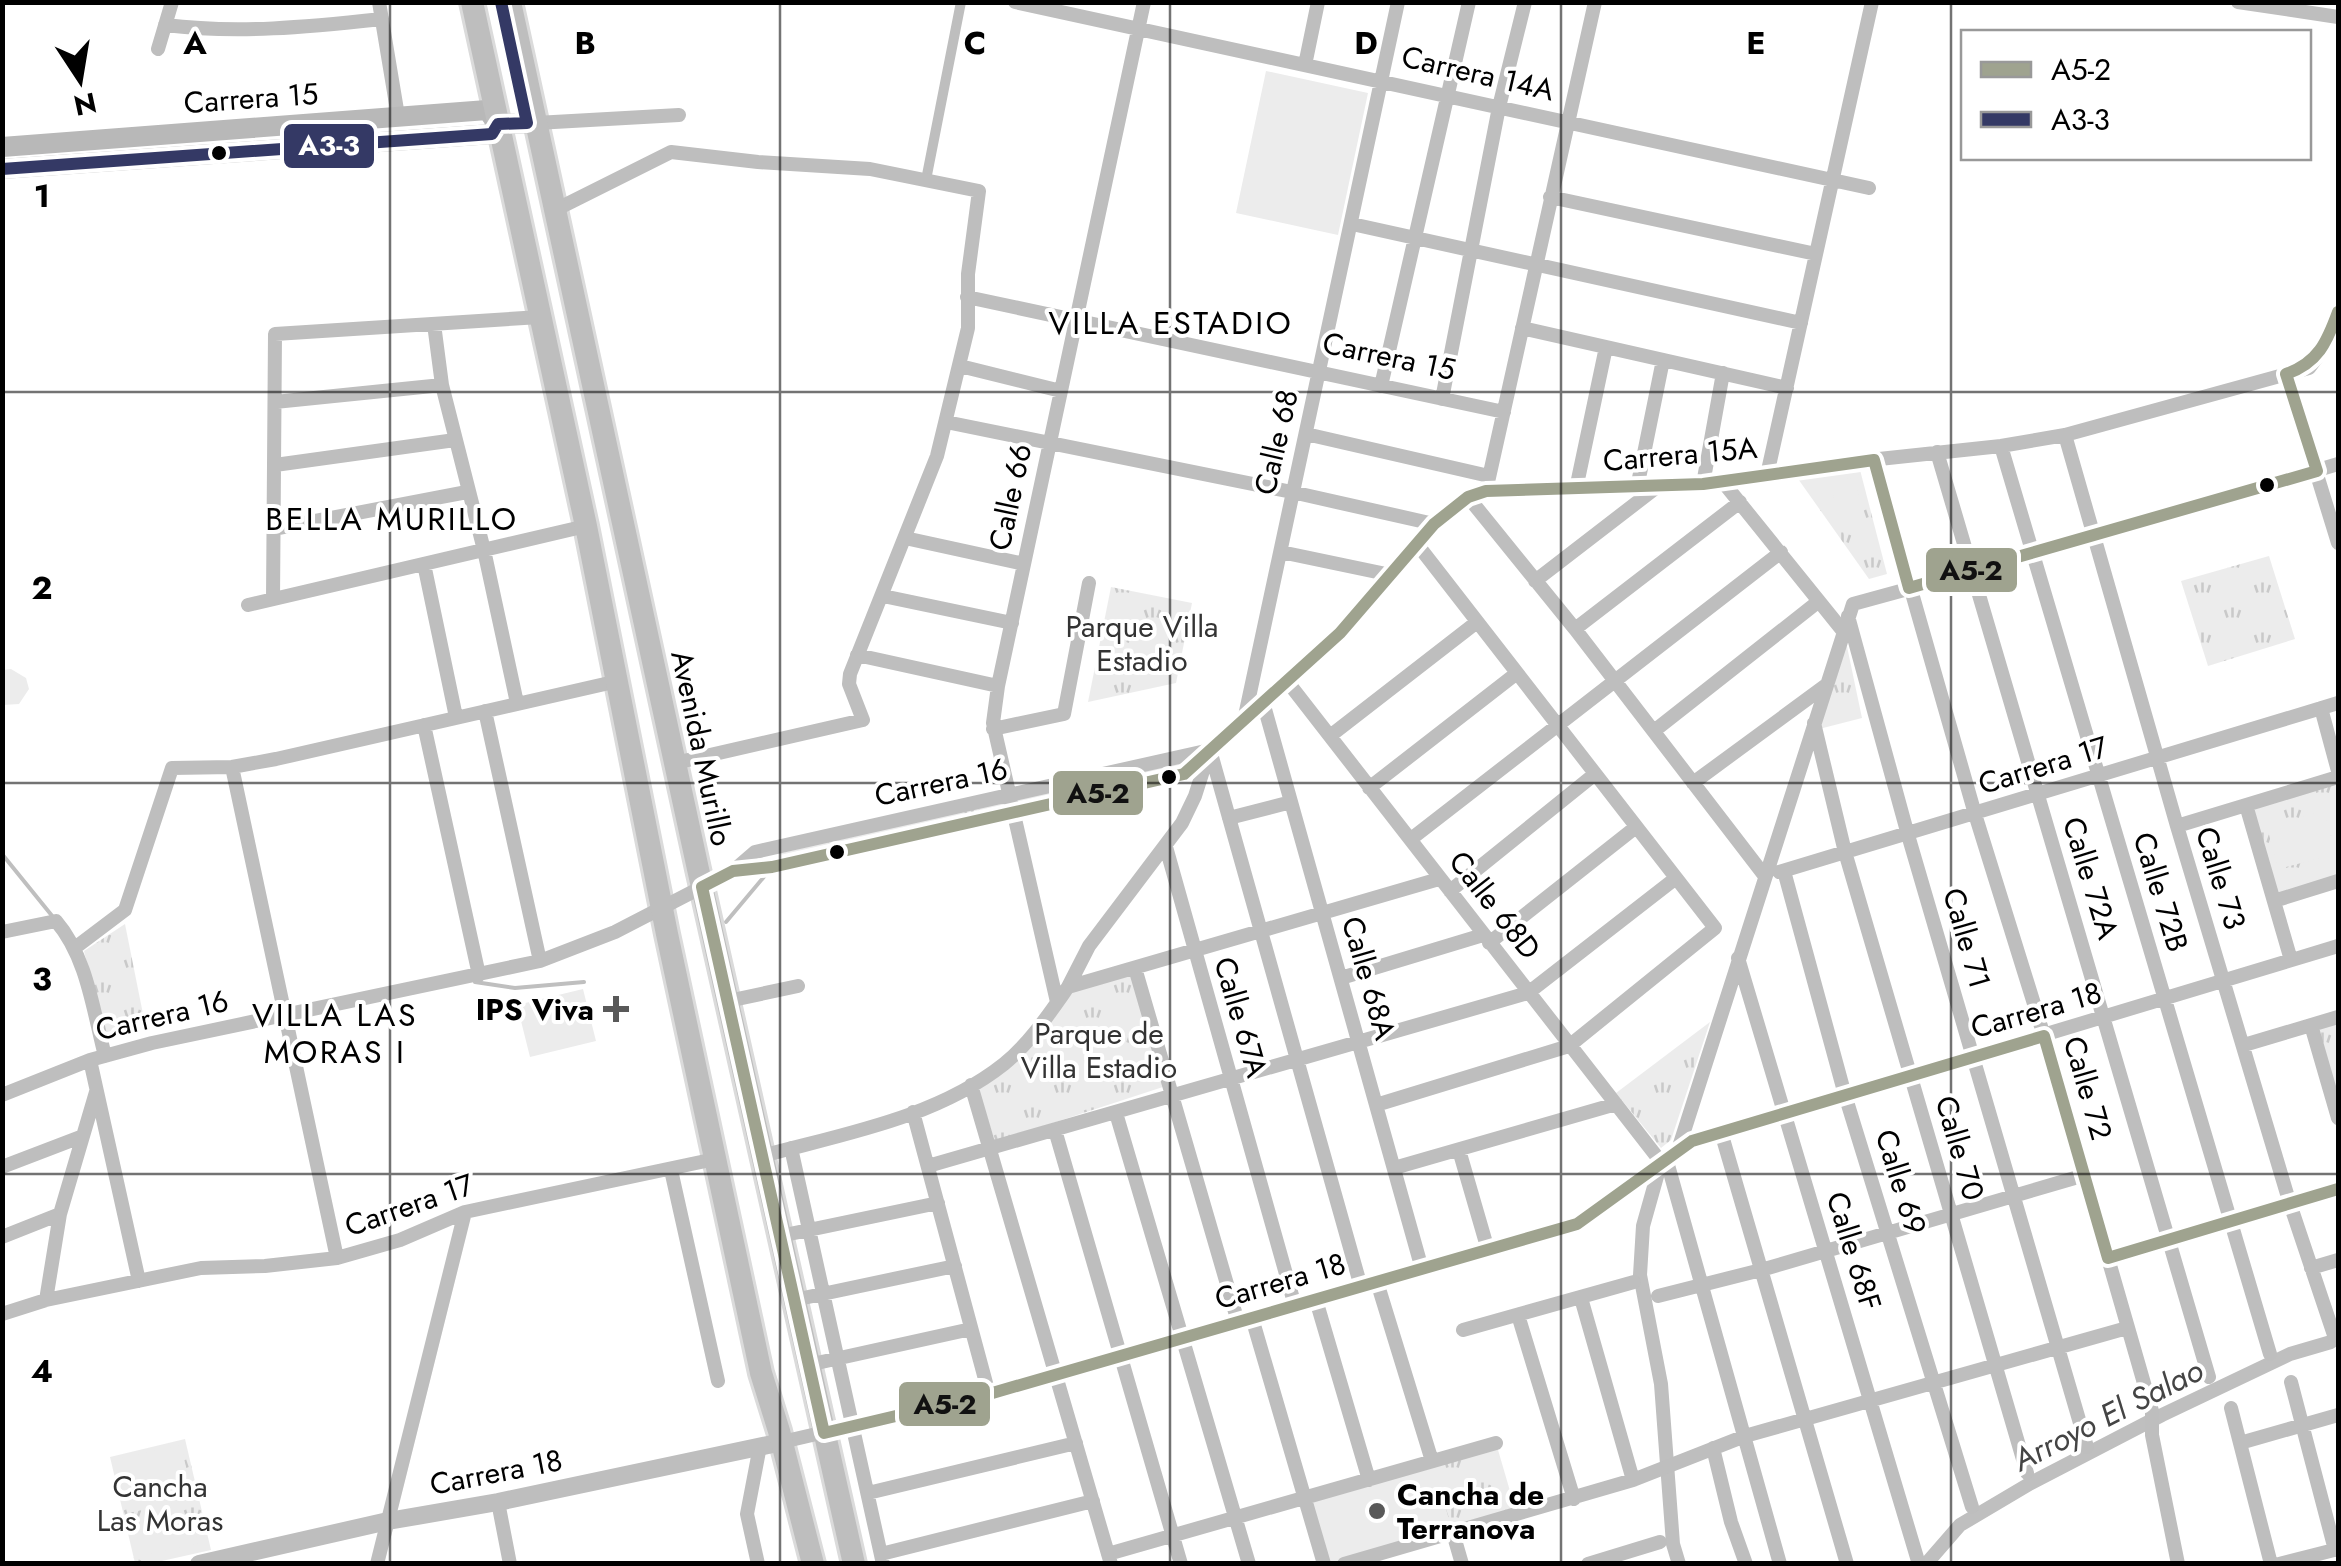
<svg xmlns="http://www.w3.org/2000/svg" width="2341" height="1566" font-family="Jost,sans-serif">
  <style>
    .grass { fill: url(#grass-tufts) }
    .garden { fill: #ececec }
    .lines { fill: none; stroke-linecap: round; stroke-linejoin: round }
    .stream { stroke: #bfbfbf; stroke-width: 4 }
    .canal { stroke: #bfbfbf; stroke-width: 14 }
    .primary-casing { stroke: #dbdbdb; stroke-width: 28 }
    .pedestrian { stroke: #bebebe; stroke-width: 10 }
    .minor { stroke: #bebebe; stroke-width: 14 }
    .tertiary { stroke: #bebebe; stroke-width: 18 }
    .secondary { stroke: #b8b8b8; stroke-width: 20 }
    .primary { stroke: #bebebe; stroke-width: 22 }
    .bus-1-casing { stroke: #fff; stroke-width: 20 }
    .bus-2-casing { stroke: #fff; stroke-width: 20 }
    .bus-1 { stroke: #9fa38f; stroke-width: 12 }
    .bus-2 { stroke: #343965; stroke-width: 12 }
    .grid { fill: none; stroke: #000; stroke-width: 2.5; stroke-opacity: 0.55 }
    .bus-dot { fill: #000; stroke: #fff; stroke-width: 4 }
    .poi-dot { fill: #595959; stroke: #fff; stroke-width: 4 }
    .labels { text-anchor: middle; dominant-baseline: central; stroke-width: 8; stroke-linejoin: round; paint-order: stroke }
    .street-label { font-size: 30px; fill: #000; stroke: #fff }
    .park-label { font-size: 30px; fill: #333; stroke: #fff }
    .poi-label { font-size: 30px; font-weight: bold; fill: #000; stroke: #fff; text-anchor: end }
    .neighbourhood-label { font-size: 32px; letter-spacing: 2.5px; fill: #000; stroke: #fff }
    .water-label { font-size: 32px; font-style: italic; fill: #444; stroke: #fff }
    .grid-label { font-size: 32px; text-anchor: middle; font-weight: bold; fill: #000; stroke: #fff; stroke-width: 8; stroke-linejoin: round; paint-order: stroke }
    .line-badge { stroke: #fff; stroke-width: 4 }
    .badge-label { font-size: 28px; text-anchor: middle; font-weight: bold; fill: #fff }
    .pale-badge-label { font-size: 28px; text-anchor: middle; font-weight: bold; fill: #111 }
  </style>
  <defs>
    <pattern id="grass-tufts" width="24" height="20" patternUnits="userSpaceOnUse" patternTransform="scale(2.5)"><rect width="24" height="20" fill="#ececec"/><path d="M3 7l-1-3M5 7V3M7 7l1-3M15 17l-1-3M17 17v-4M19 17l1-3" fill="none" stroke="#c9c9c9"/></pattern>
  </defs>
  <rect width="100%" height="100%" fill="#fff"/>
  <path class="grass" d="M1859,466l28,108 -18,5 -73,-103z
    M2269,556l26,83 -87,27 -27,-85z
    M1111,587l81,16 -16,80 -88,19z
    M1845,637l17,81 -43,11z
    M11,669l15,9 3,11 -10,15 -16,1v-35z
    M1180,762l2,5 -400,90 -1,-4z
    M2336,783l2,94 -61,18 -27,-86z
    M125,924l21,105 -41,9 -21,-87z
    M1135,974l34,111 -174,57 -17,-54 93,-97z
    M1710,1022l-39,118 -10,8 -45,-55z
    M2338,1023v83l-22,-76z
    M185,1439l26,111 -58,13h-18l-25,-106z
    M1496,1443l21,72 -173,48 -40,-64z"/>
  <path class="garden" d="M1266,71l102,22 -30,142 -102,-22z
    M1854,477l14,51 -24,7 -14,-51z
    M2324,811l12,43 -58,15 -11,-42z
    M583,989l13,52 -66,16 -13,-52z
    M181,1445l12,53 -64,15 -12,-54z
    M1432,1461l21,72 -109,30h-20l-20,-64z
    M193,1516l5,28 -56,12 -6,-29z"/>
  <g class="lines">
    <path class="stream" d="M2,854l51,63
      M726,922l42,-50
      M475,982l40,6 69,-6"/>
    <path class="canal" d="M1661,1162l-18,64 -3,49 21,109 12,160 6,20
      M1926,1564l34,-39 71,-42 131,-68 128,-61 41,-12"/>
    <g class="primary-casing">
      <path id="primary" d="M472,2l114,524 81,408 94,439 18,58 34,133
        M510,2l188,867 156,695"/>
    </g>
    <path class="pedestrian" d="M926,180l35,-178"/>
    <path class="minor" d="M379,2l19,114
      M1015,2l854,186
      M2238,2l100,15
      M165,25c73,9 143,2 217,-6
      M158,49l14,-47
      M1305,65l13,-63
      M536,123l143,-8
      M1550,197l266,57
      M555,210l116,-58 87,10 112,7 109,22 -11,83v54l-31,128 -87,218 -1,10 14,36 -188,43
      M1352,224l449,99
      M967,297l537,115
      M434,324l8,61 42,165 33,153
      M1522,328l265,60
      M960,366l101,25
      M2286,374l52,169
      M1381,386l88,-384
      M1442,399l57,-292 26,-105
      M275,402l167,-17
      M946,422l346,70 142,32
      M1306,434l183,42
      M2065,435l112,391 113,378 44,131 4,1
      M2001,446l269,908
      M1937,452l272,925
      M1874,460l101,354 69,222 108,375v24l26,129
      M275,465l180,-25
      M1767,475l105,-473
      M1723,482l120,149
      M1703,484l20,-111
      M1637,488l26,-128
      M1576,489l30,-142
      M1486,491l109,-489
      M1468,497l107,132 189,246
      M273,529l194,-37
      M905,538l119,26
      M1281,552l110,23
      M424,564l32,153
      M1535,581l122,-94
      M883,596l129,27
      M273,599l2,-265 265,-17
      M248,605l338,-79
      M1848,616l60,219 179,612
      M1575,629l165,-127
      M857,655l141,31
      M1287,681l374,481
      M1263,702l159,567
      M2321,708l17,63
      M485,711l55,250
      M1245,716l153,-714
      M1814,723l31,129 182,621
      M424,725l55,250
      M993,729l71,-15 25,-131
      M1654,731l165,-130
      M1330,736l147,-114
      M1210,750l151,537
      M232,767l105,491
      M1693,783l132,-97
      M1369,788l148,-115
      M2246,805l45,155
      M1229,818l62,-16
      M2177,826l161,-49
      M1411,839l370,-287
      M1166,847l129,459
      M733,871l39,-4 412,-93 156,-141 94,-109 34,-27 18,-6 217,-7 148,-22 150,-16 64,-11 244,-67 9,-12 20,-44
      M1784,871l61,224 127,412
      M1779,872l559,-169
      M1450,891l145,-117
      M2274,901l64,-20
      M2,932l54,-11c31,36 37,89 49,135
      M1489,943l147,-116
      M76,947l49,-37 47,-142 60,-1 44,-8 342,-78
      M1738,958l180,603
      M1135,968l103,354
      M1341,978l142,-43
      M1068,987l21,-41 93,-123 13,-27 13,-41
      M728,1001l70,-15
      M1057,1002l-64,-279 5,-37 146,-684
      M2311,1025l27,93
      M2244,1045l94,-28
      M90,1060l49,221
      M971,1085l140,479
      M2,1095l88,-35 62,-17 388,-82 75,-29 118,-61 22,-19 455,-102
      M1376,1105l193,-59 146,-118 -298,-384
      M913,1112l76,282
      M1116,1113l133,451
      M1055,1130l126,434
      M1721,1132l126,432
      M791,1148l92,416
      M1459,1150l29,100
      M1678,1150l175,-546 179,-49 306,-91
      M762,1156c81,-22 174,-38 242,-92 26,-21 45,-50 64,-77l371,-108
      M1666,1158l114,406
      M928,1166l600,-173 148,-115
      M2,1167l81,-31
      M1394,1168l222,-64
      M671,1170l47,211
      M780,1236l158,-33
      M2,1237l58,-23
      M2108,1258l230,-69
      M2311,1268l27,-8
      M1377,1282l55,179
      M1658,1296l103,-26 324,-95
      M1581,1298l52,182
      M46,1300l14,-86 36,-122
      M794,1300l161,-34
      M1316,1300l53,180
      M2,1314l44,-14 155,-32 64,-2 72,-8 63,-18 65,-28 250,-53
      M1518,1315l56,184
      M1252,1318l72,246
      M1463,1330l171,-48
      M808,1365l163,-36
      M2291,1382l44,168
      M2231,1408l40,156
      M782,1442l207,-48 588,-170 115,-83 646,-195
      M2240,1443l98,-28
      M1713,1448l18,74 15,42
      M868,1493l208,-50
      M498,1502l12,62
      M1453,1533l9,31
      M881,1554l212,-53
      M1108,1554l388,-111
      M377,1564l88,-352
      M758,1564l-11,-50 13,-68
      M1344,1564l289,-84 112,-44 382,-108
      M1588,1564l72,-22
      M2279,1564l59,-15"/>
    <path class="tertiary" d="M199,1564l189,-43 110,-19 284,-60"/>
    <path class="secondary" d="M2,147l485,-37 11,14
      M2,169l490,-35 6,-10 38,-1"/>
    <use href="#primary" class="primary"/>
    <g class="bus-1-casing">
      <path id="bus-1" d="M2338,312c-11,30 -20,51 -52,62l31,97 -408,117 -35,-128 -171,24 -217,7 -18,6 -34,27 -94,109 -156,141 -412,93 -39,4 -31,16 122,546 165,-39 588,-170 115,-83 352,-105 64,222 230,-69"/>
    </g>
    <g class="bus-2-casing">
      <path id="bus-2" d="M2,169l490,-35 6,-10 29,-1 -26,-121"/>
    </g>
    <use href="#bus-1" class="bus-1"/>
    <use href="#bus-2" class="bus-2"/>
  </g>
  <path class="grid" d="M390,2v1562M780,2v1562M1170,2v1562M1561,2v1562M1951,2v1562M2,392h2336M2,783h2336M2,1174h2336"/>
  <g class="bus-dot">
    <circle cx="219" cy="153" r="9"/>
    <circle cx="2267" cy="485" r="9"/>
    <circle cx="1169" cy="777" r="9"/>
    <circle cx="837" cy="852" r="9"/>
  </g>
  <g class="poi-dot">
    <path d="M611 994h10v10h10v10h-10v10h-10v-10h-10v-10h10z"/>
    <circle cx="1377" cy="1511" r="10"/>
  </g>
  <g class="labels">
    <g class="street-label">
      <text transform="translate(1478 73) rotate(13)">Carrera 14A</text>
      <text transform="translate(251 98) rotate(-4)">Carrera 15</text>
      <text transform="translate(1389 356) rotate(12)">Carrera 15</text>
      <text transform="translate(1276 442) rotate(-77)">Calle 68</text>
      <text transform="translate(1680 454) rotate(-5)">Carrera 15A</text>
      <text transform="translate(1010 497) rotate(-78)">Calle 66</text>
      <text transform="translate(702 748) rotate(78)">Avenida Murillo</text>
      <text transform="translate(2043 765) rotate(-17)">Carrera 17</text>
      <text transform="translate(941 782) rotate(-12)">Carrera 16</text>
      <text transform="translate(2091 878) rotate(73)">Calle 72A</text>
      <text transform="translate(2221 878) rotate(73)">Calle 73</text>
      <text transform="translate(2161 892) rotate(73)">Calle 72B</text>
      <text transform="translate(1495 905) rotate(52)">Calle 68D</text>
      <text transform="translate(1967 938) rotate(74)">Calle 71</text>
      <text transform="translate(1369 978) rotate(74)">Calle 68A</text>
      <text transform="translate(2036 1010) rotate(-16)">Carrera 18</text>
      <text transform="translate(162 1015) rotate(-13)">Carrera 16</text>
      <text transform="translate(1241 1017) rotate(74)">Calle 67A</text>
      <text transform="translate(2088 1088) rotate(74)">Calle 72</text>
      <text transform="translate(1960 1148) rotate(74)">Calle 70</text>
      <text transform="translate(1901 1182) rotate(73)">Calle 69</text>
      <text transform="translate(409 1205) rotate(-19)">Carrera 17</text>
      <text transform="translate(1854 1251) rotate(73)">Calle 68F</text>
      <text transform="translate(1280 1281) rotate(-16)">Carrera 18</text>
      <text transform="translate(496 1472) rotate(-11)">Carrera 18</text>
    </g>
    <g class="park-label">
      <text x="1142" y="626">Parque Villa<tspan x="1142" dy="34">Estadio</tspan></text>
      <text x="1099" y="1033">Parque de<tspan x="1099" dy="34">Villa Estadio</tspan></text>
      <text x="160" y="1486">Cancha<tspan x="160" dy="34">Las Moras</tspan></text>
    </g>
    <g class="poi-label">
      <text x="594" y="1009">IPS Viva</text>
      <text x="1397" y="1494" text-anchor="start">Cancha de<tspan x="1397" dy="34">Terranova</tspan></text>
    </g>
    <g class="neighbourhood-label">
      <text x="1171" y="323">VILLA ESTADIO</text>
      <text x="392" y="519">BELLA MURILLO</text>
      <text x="335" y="1015">VILLA LAS<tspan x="335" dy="37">MORAS I</tspan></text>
    </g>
    <g class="water-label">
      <text transform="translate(2108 1415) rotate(-27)">Arroyo El Salao</text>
    </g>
  </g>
  <g class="grid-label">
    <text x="195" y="54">A</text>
    <text x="585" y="54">B</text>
    <text x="975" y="54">C</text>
    <text x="1366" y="54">D</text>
    <text x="1756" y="54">E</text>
    <text x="42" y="207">1</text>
    <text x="42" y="599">2</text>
    <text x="42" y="990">3</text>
    <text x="42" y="1382">4</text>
  </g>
  <g class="line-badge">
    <rect x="282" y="122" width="94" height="48" rx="10" fill="#343965"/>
    <rect x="1924" y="546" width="95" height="48" rx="10" fill="#9fa38f"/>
    <rect x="1051" y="769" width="94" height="48" rx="10" fill="#9fa38f"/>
    <rect x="897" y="1380" width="95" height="48" rx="10" fill="#9fa38f"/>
  </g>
  <g class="badge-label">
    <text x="329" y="155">A3-3</text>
  </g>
  <g class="pale-badge-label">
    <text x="1971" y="580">A5-2</text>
    <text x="1098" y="803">A5-2</text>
    <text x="945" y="1414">A5-2</text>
  </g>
  <rect width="2341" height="1566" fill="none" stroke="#000000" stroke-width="10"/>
  <rect x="1961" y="30" width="350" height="130" fill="#ffffff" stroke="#999999" stroke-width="2.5"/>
  <rect x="1981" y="62" width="50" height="15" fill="#9fa38f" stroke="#999999" stroke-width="2.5"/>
  <text x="2051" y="80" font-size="30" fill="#000000">A5-2</text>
  <rect x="1981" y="112" width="50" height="15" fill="#343965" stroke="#999999" stroke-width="2.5"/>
  <text x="2051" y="130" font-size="30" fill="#000000">A3-3</text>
  <g transform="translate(80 80) rotate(168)" stroke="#ffffff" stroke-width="8" paint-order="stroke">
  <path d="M0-8L18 38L0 25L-18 38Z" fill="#000000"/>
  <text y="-15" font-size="28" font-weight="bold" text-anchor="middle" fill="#000000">N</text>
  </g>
</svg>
